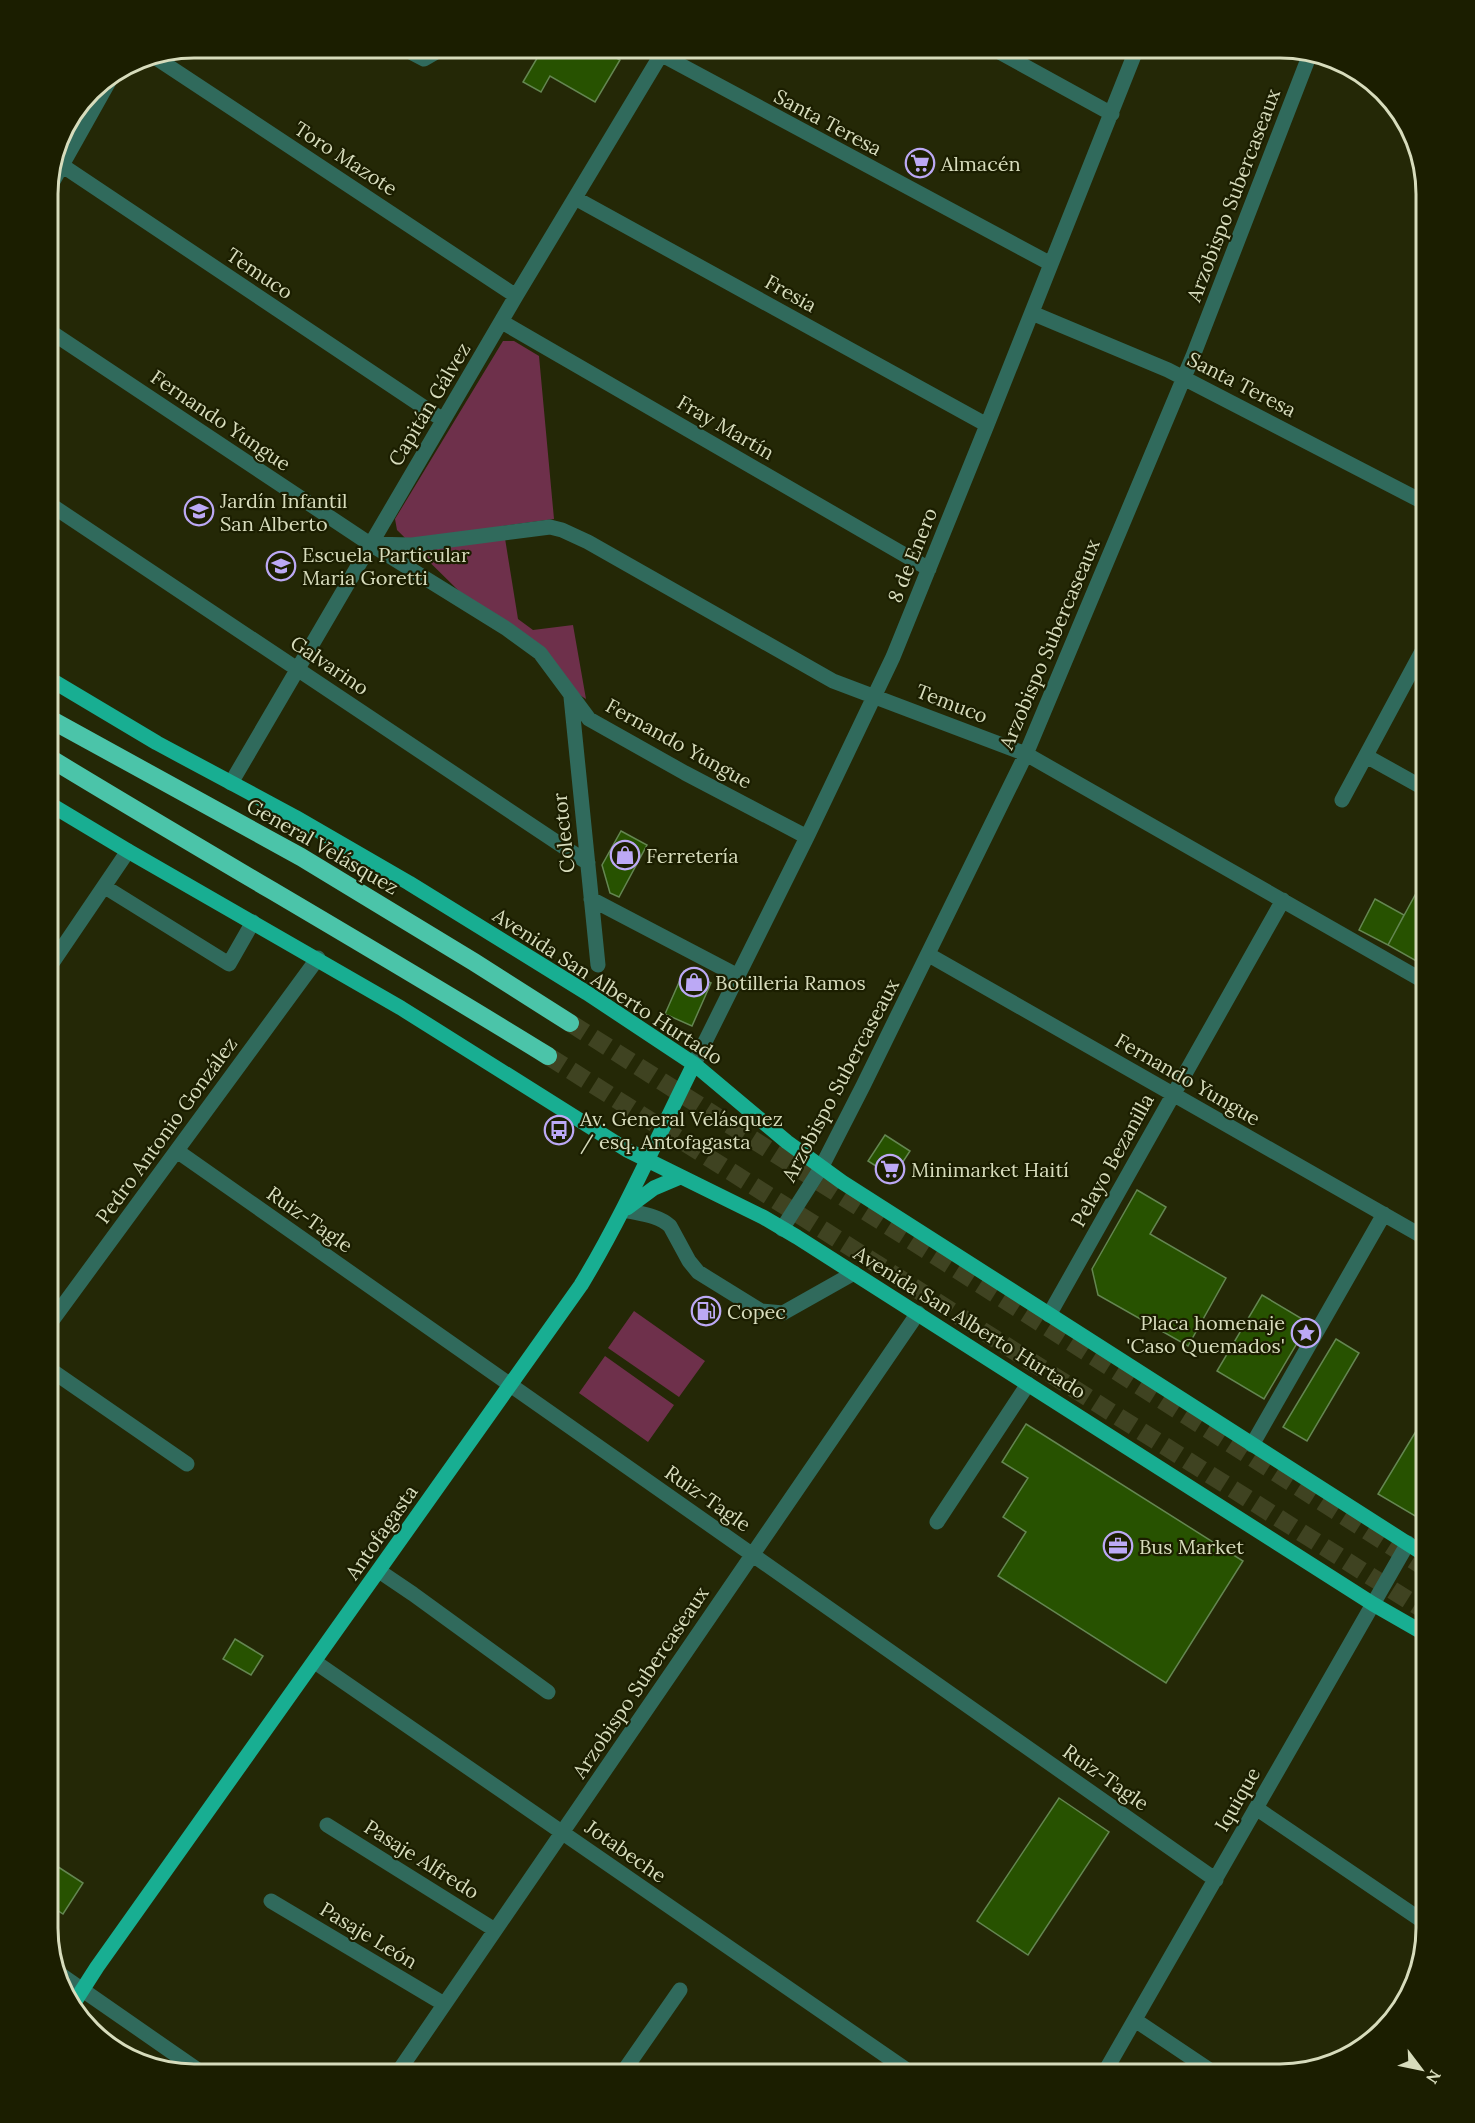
<svg xmlns="http://www.w3.org/2000/svg" width="1475" height="2123" font-family="Lora,serif">
  <style>
    .green { fill: #6e304b }
    .building { fill: #275200; stroke: #648651; stroke-width: 1.5 }
    .lines { fill: none; stroke-linecap: round; stroke-linejoin: round }
    .highway-tunnel { stroke: #3f4321; stroke-width: 18; stroke-dasharray: 18 9; stroke-linecap: butt }
    .minor { stroke: #306a5c; stroke-width: 15 }
    .major { stroke: #18ae92; stroke-width: 15 }
    .highway { stroke: #4bc4a9; stroke-width: 18 }
    .labels { text-anchor: middle; dominant-baseline: central; stroke-width: 4.5; stroke-linejoin: round; paint-order: stroke }
    .street-label { font-size: 20px; fill: #d7dcbc; stroke: #1b1e00 }
    .poi-label { font-size: 20px; fill: #d7dcbc; stroke: #1b1e00; text-anchor: start }
    .rim { fill: none; stroke: #d7dcbc; stroke-width: 3 }
  </style>
  <rect width="100%" height="100%" fill="#242806"/>
  <path class="green" d="M503,341h11l25,15 15,163 -51,7 15,93 15,11 40,-5 13,74 -16,-10 -106,-93 -67,-66 -2,-11z
    M634,1311l71,50 -26,36 -71,-49z
    M605,1356l69,49 -26,37 -69,-49z"/>
  <path class="building" d="M543,48h56l21,12 -25,42 -45,-26 -9,16 -18,-10z
    M621,831l26,14 -28,52 -9,-4 -8,-28z
    M1427,873v94l-39,-22z
    M1375,899l29,16 -16,30 -29,-15z
    M48,922l7,4 -7,10z
    M684,971l27,12 -19,43 -27,-12z
    M885,1135l25,16 -17,26 -25,-16z
    M1137,1190l29,17 -16,27 76,44 -38,68 -90,-51 -6,-26z
    M1262,1295l47,28 -45,76 -47,-28z
    M1336,1339l23,14 -52,88 -24,-14z
    M1427,1413v110l-49,-29z
    M1026,1424l217,137 -77,122 -168,-107 28,-44 -23,-15 25,-39 -26,-16z
    M235,1639l28,17 -12,19 -28,-16z
    M1059,1798l50,34 -81,123 -51,-34z
    M49,1861l34,22 -20,31 -15,-10z"/>
  <g class="lines">
    <path class="highway-tunnel" d="M570,1023l857,546
      M548,1056l879,556"/>
    <path class="minor" d="M403,48l21,11 19,-11
      M649,48l402,216
      M992,48l120,66
      M153,56l363,240
      M54,160l389,260
      M48,190l64,-114
      M575,198l412,227
      M1032,313l136,57 259,134
      M502,322l427,247
      M48,330l322,214 137,85 33,24 49,66 96,54 122,64
      M48,503l540,360
      M370,544l42,1 138,-18 12,3 26,12 245,139 193,73 401,229
      M571,697l27,268
      M1366,756l61,34
      M231,783l285,-487 149,-248
      M1342,800l85,-158
      M105,887l124,77 24,-42
      M591,899l147,77
      M929,955l498,284
      M48,969l80,-118
      M694,1064l113,-227 86,-180 94,-232 150,-377
      M177,1151l1039,729
      M624,1210c16,4 34,5 46,16l19,35 9,11 63,39 22,2 71,-40
      M782,1229l39,-61 42,-82 163,-332 167,-398 117,-302
      M1049,1315l234,-415
      M48,1326l270,-368
      M48,1368l139,96
      M1252,1445l132,-231
      M937,1522l91,-138
      M379,1571l34,23 135,98
      M315,1662l599,413
      M1256,1808l171,116
      M327,1825l168,105
      M271,1901l173,103
      M61,1975l144,100
      M1135,2020l82,55
      M396,2075l522,-762
      M621,2075l59,-85
      M1103,2075l305,-532"/>
    <path class="major" d="M48,678l109,65 138,74 114,66 178,110 107,71 93,78 55,40 585,374
      M48,803l80,48 273,157 226,142 136,67 34,20 576,367 54,31
      M627,1208l27,-20 26,-11
      M72,2006l25,-39 484,-682c43,-71 76,-147 113,-221"/>
    <path class="highway" d="M48,718l253,139 173,105 96,61
      M48,757c166,101 335,197 500,299"/>
  </g>
  <defs>
    <g id="supermarket-ring" transform="scale(1.5)"><circle r="9.5" fill="#1b1e00" stroke="#bca9f5" stroke-width="1.5"/><path d="M-6-5.5h2.5l.6 2H6L4.5 2H-2.5L-4.4-4H-6ZM-1.5 3.2a1.3 1.3 0 1 0 .1 0ZM3 3.2a1.3 1.3 0 1 0 .1 0Z" fill="#bca9f5"/></g>
    <g id="school-ring" transform="scale(1.5)"><circle r="9.5" fill="#1b1e00" stroke="#bca9f5" stroke-width="1.5"/><path d="M0-5L7-2L0 1L-7-2ZM-4 1L0 2.5L4 1V4Q0 6-4 4Z" fill="#bca9f5"/></g>
    <g id="shop-ring" transform="scale(1.5)"><circle r="9.5" fill="#1b1e00" stroke="#bca9f5" stroke-width="1.5"/><path d="M-5-2.5h2.3a2.7 3.5 0 0 1 5.4 0H5L5.5 6h-11ZM-1.5-2.5h3a1.5 2.3 0 0 0-3 0Z" fill="#bca9f5"/></g>
    <g id="bus-ring" transform="scale(1.5)"><circle r="9.5" fill="#1b1e00" stroke="#bca9f5" stroke-width="1.5"/><path d="M-5-6H5V4H4V6H2V4H-2V6H-4V4H-5ZM-3.5-4V0h7V-4ZM-3.5 1.2v1.5H-2V1.2ZM2 1.2v1.5H3.5V1.2Z" fill="#bca9f5"/></g>
    <g id="fuel-ring" transform="scale(1.5)"><circle r="9.5" fill="#1b1e00" stroke="#bca9f5" stroke-width="1.5"/><path d="M-5.5-6h7V0h2V4h1.3V-2.5L3-4.5l.8-.8L6-3V5H2.5V1h-1V6h-7ZM-4.2-4.7v3.2H.2V-4.7Z" fill="#bca9f5"/></g>
    <g id="sight-ring" transform="scale(1.5)"><circle r="9.5" fill="#1b1e00" stroke="#bca9f5" stroke-width="1.5"/><path d="M0-6L1.8-2.2L6-1.7L2.9 1.2L3.7 5.4L0 3.3L-3.7 5.4L-2.9 1.2L-6-1.7L-1.8-2.2Z" fill="#bca9f5"/></g>
    <g id="office-ring" transform="scale(1.5)"><circle r="9.5" fill="#1b1e00" stroke="#bca9f5" stroke-width="1.5"/><path d="M-6-3h4V-5.5h4V-3h4V5H-6ZM-1-4.5V-3h2v-1.5ZM-6 0V1H6V0Z" fill="#bca9f5"/></g>
  </defs>
  <g fill-rule="evenodd">
    <use href="#supermarket-ring" x="920" y="163"/>
    <use href="#school-ring" x="199" y="511"/>
    <use href="#school-ring" x="281" y="566"/>
    <use href="#shop-ring" x="625" y="855"/>
    <use href="#shop-ring" x="694" y="982"/>
    <use href="#bus-ring" x="559" y="1130"/>
    <use href="#supermarket-ring" x="890" y="1169"/>
    <use href="#fuel-ring" x="706" y="1311"/>
    <use href="#sight-ring" x="1306" y="1333"/>
    <use href="#office-ring" x="1118" y="1546"/>
  </g>
  <g class="labels">
    <g class="street-label">
      <text transform="translate(828 122) rotate(28)">Santa Teresa</text>
      <text transform="translate(346 158) rotate(33)">Toro Mazote</text>
      <text transform="translate(1233 195) rotate(-69)">Arzobispo Subercaseaux</text>
      <text transform="translate(260 273) rotate(34)">Temuco</text>
      <text transform="translate(791 293) rotate(29)">Fresia</text>
      <text transform="translate(1242 384) rotate(27)">Santa Teresa</text>
      <text transform="translate(429 404) rotate(-59)">Capitán Gálvez</text>
      <text transform="translate(221 420) rotate(34)">Fernando Yungue</text>
      <text transform="translate(726 427) rotate(30)">Fray Martín</text>
      <text transform="translate(912 555) rotate(-68)">8 de Enero</text>
      <text transform="translate(1049 644) rotate(-67)">Arzobispo Subercaseaux</text>
      <text transform="translate(330 665) rotate(34)">Galvarino</text>
      <text transform="translate(952 703) rotate(21)">Temuco</text>
      <text transform="translate(679 743) rotate(29)">Fernando Yungue</text>
      <text transform="translate(563 833) rotate(-96)">Colector</text>
      <text transform="translate(323 846) rotate(30)">General Velásquez</text>
      <text transform="translate(608 986) rotate(33)">Avenida San Alberto Hurtado</text>
      <text transform="translate(1188 1079) rotate(30)">Fernando Yungue</text>
      <text transform="translate(840 1080) rotate(-62)">Arzobispo Subercaseaux</text>
      <text transform="translate(166 1130) rotate(-54)">Pedro Antonio González</text>
      <text transform="translate(1112 1160) rotate(-61)">Pelayo Bezanilla</text>
      <text transform="translate(310 1219) rotate(35)">Ruiz-Tagle</text>
      <text transform="translate(970 1322) rotate(32)">Avenida San Alberto Hurtado</text>
      <text transform="translate(708 1498) rotate(35)">Ruiz-Tagle</text>
      <text transform="translate(381 1532) rotate(-55)">Antofagasta</text>
      <text transform="translate(640 1682) rotate(-56)">Arzobispo Subercaseaux</text>
      <text transform="translate(1106 1777) rotate(35)">Ruiz-Tagle</text>
      <text transform="translate(1237 1799) rotate(-60)">Iquique</text>
      <text transform="translate(626 1851) rotate(35)">Jotabeche</text>
      <text transform="translate(422 1859) rotate(32)">Pasaje Alfredo</text>
      <text transform="translate(369 1935) rotate(31)">Pasaje León</text>
    </g>
    <g class="poi-label">
      <text x="941" y="163">Almacén</text>
      <text x="220" y="500">Jardín Infantil<tspan x="220" dy="23">San Alberto</tspan></text>
      <text x="302" y="554">Escuela Particular<tspan x="302" dy="23">Maria Goretti</tspan></text>
      <text x="646" y="855">Ferretería</text>
      <text x="715" y="982">Botilleria Ramos</text>
      <text x="580" y="1118">Av. General Velásquez<tspan x="580" dy="23">/ esq. Antofagasta</tspan></text>
      <text x="911" y="1169">Minimarket Haití</text>
      <text x="727" y="1311">Copec</text>
      <text x="1285" y="1322" text-anchor="end">Placa homenaje<tspan x="1285" dy="23">'Caso Quemados'</tspan></text>
      <text x="1139" y="1546">Bus Market</text>
    </g>
  </g>
  <path d="M0 0H1475V2123H0ZM194 58H1280A136 136 0 0 1 1416 194V1928A136 136 0 0 1 1280 2064H194A136 136 0 0 1 58 1928V194A136 136 0 0 1 194 58Z" fill="#1b1e00" fill-rule="evenodd"/>
  <path class="rim" d="M194 58H1280A136 136 0 0 1 1416 194V1928A136 136 0 0 1 1280 2064H194A136 136 0 0 1 58 1928V194A136 136 0 0 1 194 58Z"/>
  <g transform="translate(1421 2069) rotate(122)" stroke="#1b1e00" stroke-width="4.5" paint-order="stroke">
  <path d="M0-4.5L10 22L0 15L-10 22Z" fill="#d7dcbc"/>
  <text y="-9" font-size="16" font-weight="bold" text-anchor="middle" fill="#d7dcbc">N</text>
  </g>
</svg>
